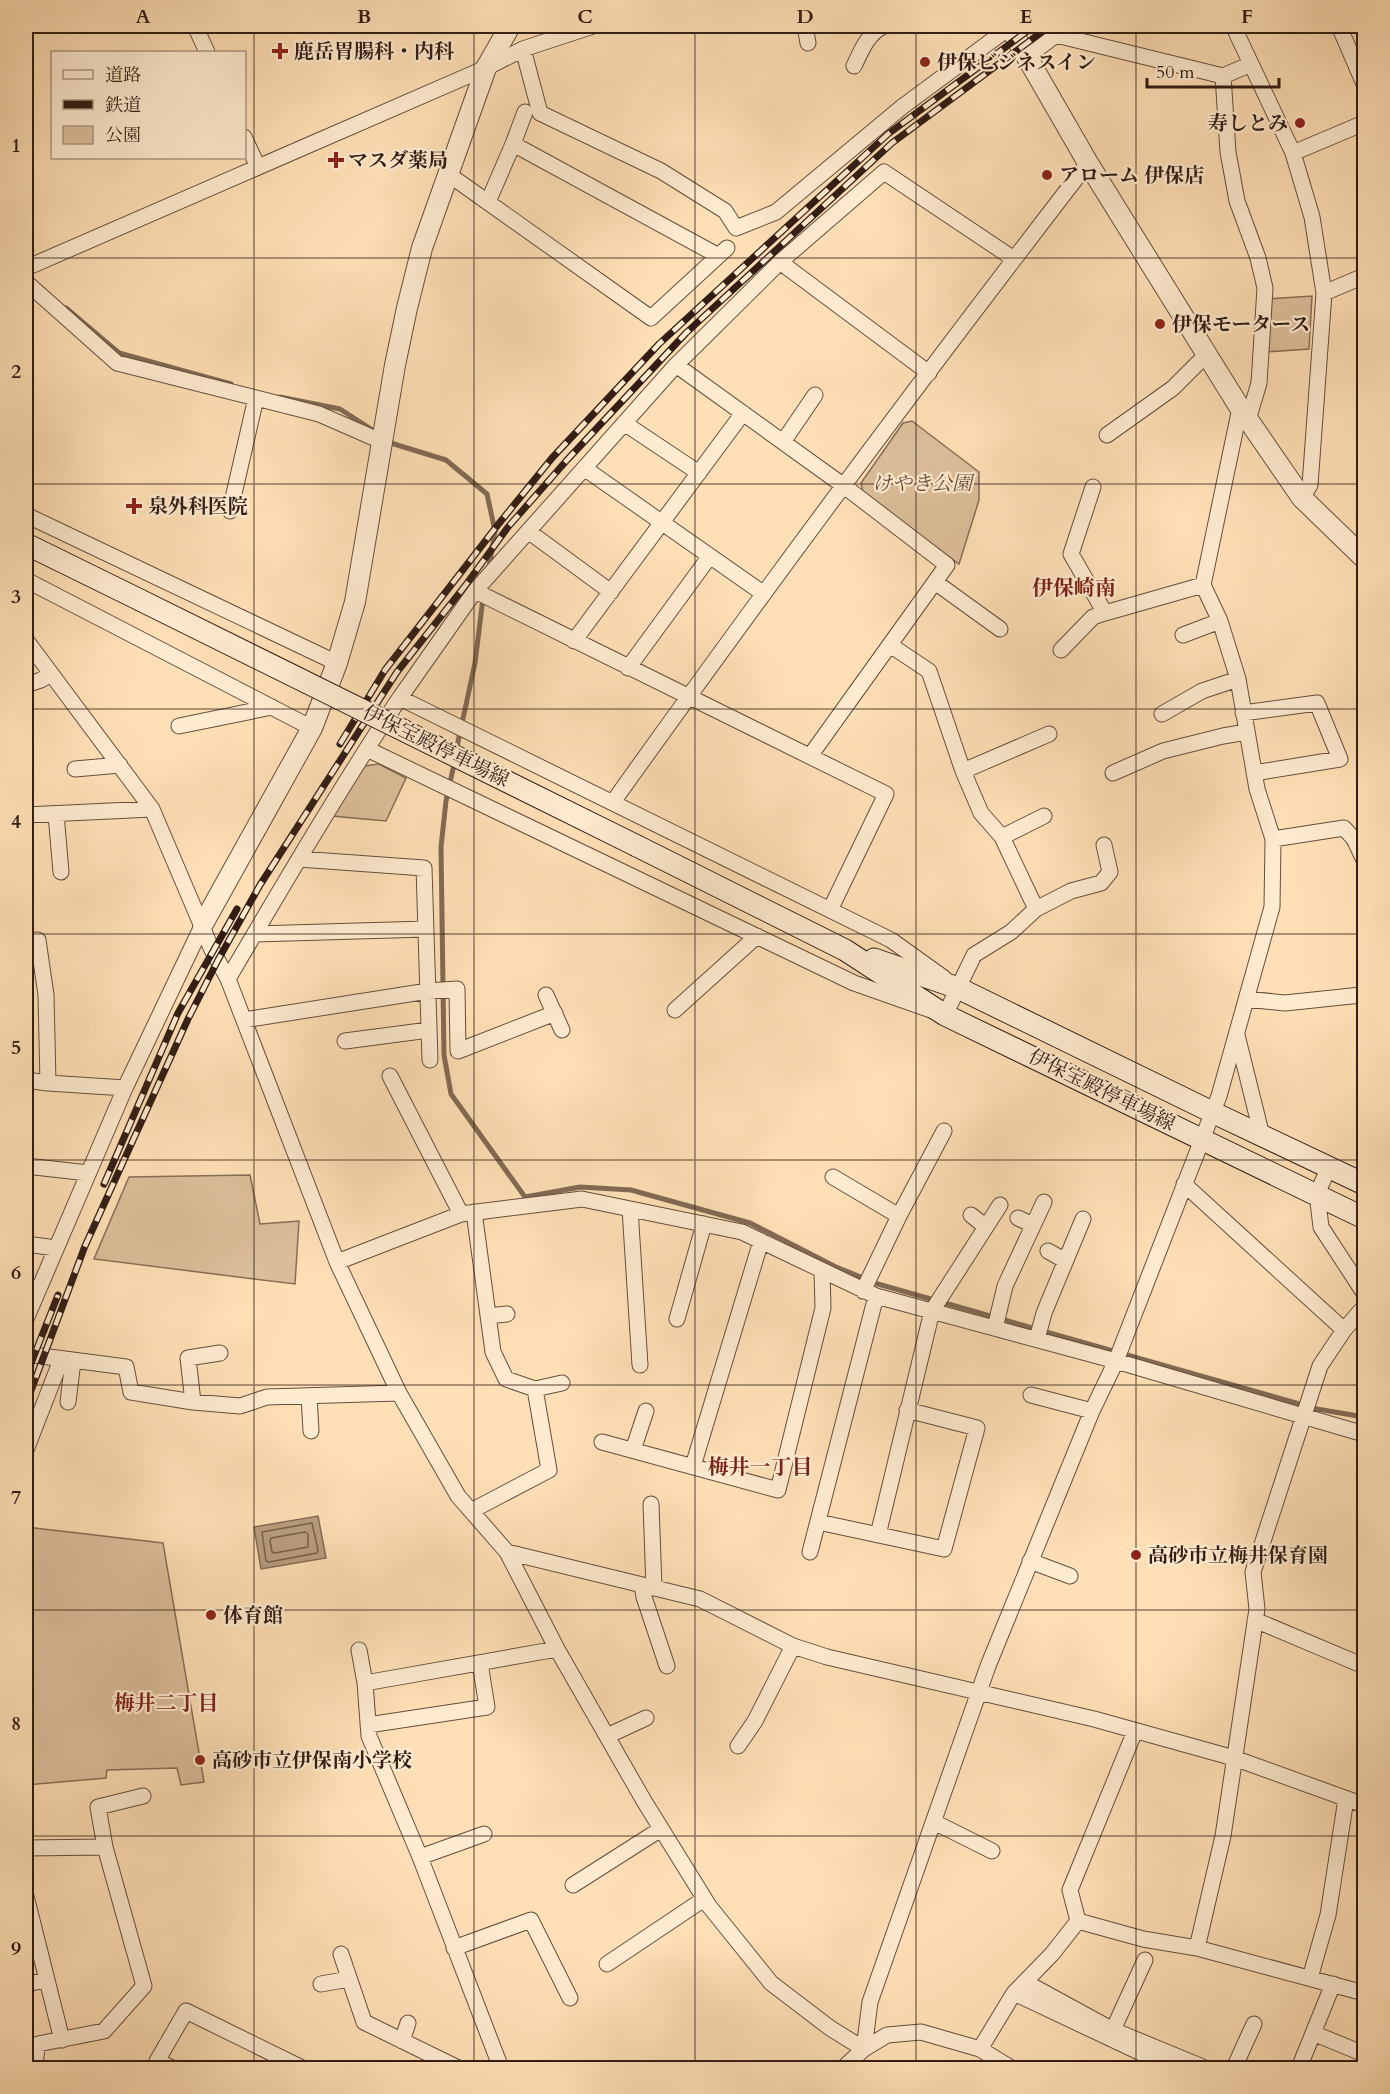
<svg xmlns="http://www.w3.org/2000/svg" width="1390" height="2094" font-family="Cardo,'Noto Serif JP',serif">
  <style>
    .green { fill: #dcbf9b; stroke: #876e58; stroke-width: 1.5 }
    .water { fill: #b99e7f; stroke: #836a55; stroke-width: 1.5 }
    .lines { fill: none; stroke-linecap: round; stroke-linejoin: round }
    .shore { stroke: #765e4a; stroke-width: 1.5 }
    .stream { stroke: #836a55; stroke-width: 5 }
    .minor-casing { stroke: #654e3d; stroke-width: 17 }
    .tertiary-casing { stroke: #654e3d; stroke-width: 22 }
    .secondary-casing { stroke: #321d15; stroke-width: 23 }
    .minor { stroke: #ffebd0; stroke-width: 15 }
    .tertiary { stroke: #ffebd0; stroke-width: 20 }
    .secondary { stroke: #ffebd0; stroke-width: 21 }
    .rail-casing { stroke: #321d15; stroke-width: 7 }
    .rail { stroke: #ffebd0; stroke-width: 4.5; stroke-dasharray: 14; stroke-linecap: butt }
    .secondary-bridge-casing { stroke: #321d15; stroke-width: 23; stroke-linecap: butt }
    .secondary-bridge { stroke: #ffebd0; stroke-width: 21 }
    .grid { fill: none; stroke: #321d15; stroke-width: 1.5; stroke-opacity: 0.55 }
    .poi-dot { fill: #8f2418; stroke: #ffebd0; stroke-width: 2 }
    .labels { text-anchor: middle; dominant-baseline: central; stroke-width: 4.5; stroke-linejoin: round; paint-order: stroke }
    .poi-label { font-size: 20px; font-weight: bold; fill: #321d15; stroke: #ffebd0; text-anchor: start }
    .park-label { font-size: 20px; font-style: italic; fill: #654e3d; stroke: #ffebd0 }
    .street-label { font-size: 20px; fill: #321d15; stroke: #ffebd0 }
    .neighbourhood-label { font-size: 21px; font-weight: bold; fill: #7a1f14; stroke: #ffebd0 }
    .neatline { fill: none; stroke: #321d15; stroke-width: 2 }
    .grid-label { font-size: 20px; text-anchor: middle; font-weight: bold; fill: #321d15 }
  </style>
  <rect width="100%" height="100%" fill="#ffe0b6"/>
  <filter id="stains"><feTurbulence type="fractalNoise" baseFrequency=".00333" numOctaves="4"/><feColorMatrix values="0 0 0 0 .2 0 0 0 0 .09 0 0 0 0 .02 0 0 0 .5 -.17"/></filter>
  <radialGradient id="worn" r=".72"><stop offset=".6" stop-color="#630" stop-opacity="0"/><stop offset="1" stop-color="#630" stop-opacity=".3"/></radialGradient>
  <path class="green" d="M1312,296l-3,53 -43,3 2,-53z
    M912,421l67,51v28l-20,64 -96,-71 -2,-10 42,-60z
    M379,764l27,14 -20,43 -54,-5 32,-50z
    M250,1175l10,49 39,-3 -4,63 -201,-25 35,-82z
    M26,1527l137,16 41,239 -23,3 -4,-17 -70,2 -1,8 -80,7z"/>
  <path class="water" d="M318,1516l8,42 -65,11 -7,-42z"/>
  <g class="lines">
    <path class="shore" d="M312,1523l6,27 -1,3 -48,9 -3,-1 -4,-29z
      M305,1532l3,2v13l-33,6 -3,-1 -2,-11 1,-3z"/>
    <path class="stream" d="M66,308l53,45 112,31
      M280,397l60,12 34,22
      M387,439l7,5 52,16 41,34 8,37 -6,37
      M456,751l19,-88 8,-65
      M455,760l-9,41 -5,46 3,208 7,39 74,103 55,-10 51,3 119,33 86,44 42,17 439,125 47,8"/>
    <g class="minor-casing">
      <path id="minor" d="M195,26l12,26
        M805,26l3,17
        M1235,26l1,6 57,121 19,64 12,76 -14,192 -8,13
        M1339,26l25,58
        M523,49l17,64 121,58 64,40 11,17 40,-16 126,-105 108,-80
        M1028,56l28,-21 167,41 28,-12
        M854,66c7,-15 14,-33 30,-40
        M1223,76l5,76 9,49 21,57 7,30 -6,95 -11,37
        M244,137l14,30
        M513,144l204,111
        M1293,153l71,-30
        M448,174l203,144 76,-70
        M488,202l25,-58 12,-32
        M780,262l149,111
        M26,268l460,-200 37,-19 70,-23
        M26,282l91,81 202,51 64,28
        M1324,293l40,-17
        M676,365l168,121 103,79 -137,191
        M624,423l75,50
        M1107,435l66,-47 34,-34
        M783,442l32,-47
        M584,468l180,126
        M1093,487l-22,67 34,59 98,-28
        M230,511l26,-113
        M26,515l311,148
        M528,531l83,61
        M26,580l286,148
        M935,582l65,47
        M1183,635l37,-14
        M26,640l126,169 60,141 16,29 109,283 62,131 59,103 49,56 50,97 87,152 65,105 62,77 59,45 34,21
        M574,641l169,-228
        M890,645l39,26 34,100 18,42 21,24 34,72
        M1061,650l32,-33 12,-4
        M628,668l82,-112
        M26,685l15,-5 9,-6
        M400,698l491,242 53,38
        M1243,713l74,-10 23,56 -86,14
        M1162,714l40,-23 36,-12
        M179,726l93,-19
        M367,749l487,234 91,32 29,-60 37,-23 25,-23 35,-18 30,-8 9,-11 -6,-27
        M75,769l45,-4
        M963,771l86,-37
        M1113,773l50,-22 60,-15 24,-4
        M613,802c154,-216 313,-429 475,-639
        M56,814l5,58
        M26,815l126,-6
        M1002,837l42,-21
        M1273,839l71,-11 10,11 10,21
        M299,859l125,9 6,192
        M830,910l56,-116 -411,-203 201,-226 104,-103 104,-90 130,87
        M255,934l171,-5
        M26,941l12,-1 8,55 2,88
        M228,979c55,-94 111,-189 171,-280 25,-36 51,-72 76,-108
        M546,995l16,35
        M1246,999l39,4 76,-8
        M675,1010l82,-74
        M244,1020l184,-29 29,-2 1,62 97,-38
        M1237,1035l25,101
        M345,1041l84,-11
        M390,1076l71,138
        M26,1080l22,3 77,5
        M26,1166l62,7
        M1329,1167l-12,27 4,33 43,66
        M833,1177l66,39
        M1184,1184l160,146
        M630,1209l10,156
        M971,1215l15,12
        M1018,1218l15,7
        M26,1244l30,4
        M1048,1251l16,9
        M337,1262l124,-48 121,-15 160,33 134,64 240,65 248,73
        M863,1291l36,-75 45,-85
        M488,1316l19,-2
        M26,1319l99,-231 78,-164
        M677,1319l27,-95
        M995,1328l10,-42 39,-84
        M1037,1339l7,-26 39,-94
        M26,1354l100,13 5,25 62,10 47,4 27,-9 132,-4
        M535,1389l27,-6
        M1031,1395l61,16
        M309,1396l2,35
        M68,1402l5,-41
        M193,1402l-5,-44 32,-5
        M602,1442l176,48 45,-182 -1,-37
        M26,1450l35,-90
        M633,1450l13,-39
        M693,1466l68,-225
        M651,1504l3,84
        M471,1511l78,-41 -14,-81 -29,-10 -13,-27 -19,-140
        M818,1522l126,27 33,-121 -70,-18
        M878,1535l54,-224 68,-106
        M507,1552l193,47 93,47 34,11 267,62 140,39 130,47
        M810,1552l66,-256
        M1030,1561l40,15
        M642,1585l2,12 23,69
        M1255,1620l109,46
        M359,1650l6,33 4,53 51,121 81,211
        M365,1683l192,-34
        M368,1725l119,-18 -7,-44
        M1135,1731l-65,159 8,31 65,18 54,9 167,45
        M607,1736l39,-18
        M738,1746l17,-25 38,-75
        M934,1822l58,29
        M105,1847l-7,-40 45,-11
        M26,1848l79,-1 39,139 -40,45 -66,13 -4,24
        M420,1857l64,-23
        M573,1885l88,-56
        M26,1896l36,144
        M454,1948l77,-28 39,78
        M1197,1948l26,-112 34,-227 -4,-37 67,-206 24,-36 20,-23
        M341,1954l23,68 94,46
        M607,1964l97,-65
        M1310,1978l18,-63 18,-116
        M1025,1982l88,48 92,38
        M26,1984l20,-4
        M321,1984l28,-5
        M1014,1993l159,75
        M1113,2030l32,-70
        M1313,2033l51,21
        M402,2041l6,-18
        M864,2049l6,-47 118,-336 104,-255 24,-50 103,-265 53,-189 1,-68 -16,-50 -19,-110 -18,-58 -17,-36 37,-177
        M980,2049l34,-56 38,-39 26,-33
        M157,2061l15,7
        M155,2068l2,-7 29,-50 116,57
        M843,2068l21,-19 23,-14 34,-3 59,17 31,19
        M1234,2068l20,-44
        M1299,2068l34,-84"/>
    </g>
    <g class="tertiary-casing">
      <path id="tertiary" d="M1009,26l79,137 152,245 62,90 62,60
        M203,924l109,-196 25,-65 18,-61 40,-237 12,-57 15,-60 64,-180 24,-42"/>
    </g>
    <g class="secondary-casing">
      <path id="secondary" d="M26,544l114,56
        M637,846l208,104 100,65 419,203
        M874,959l84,29 254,124 152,72"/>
    </g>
    <use href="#minor" class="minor"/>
    <use href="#tertiary" class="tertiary"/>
    <use href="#secondary" class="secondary"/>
    <g class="rail-casing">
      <path id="rail" d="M340,744l45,-74 112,-144 55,-68 107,-114 229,-210 146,-108
        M104,1184l74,-171 59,-104
        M26,1376l32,-81
        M26,1404l59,-158 103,-227 30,-59 42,-75 137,-213 68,-86 43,-59 59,-67 119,-127 206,-190 158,-117"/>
    </g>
    <use href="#rail" class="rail"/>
    <g class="secondary-bridge-casing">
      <path id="secondary-bridge" d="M140,600l497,246"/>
    </g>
    <use href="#secondary-bridge" class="secondary-bridge"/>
  </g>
  <path class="grid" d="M254,26v2042M474,26v2042M695,26v2042M916,26v2042M1136,26v2042M26,258h1338M26,484h1338M26,709h1338M26,934h1338M26,1160h1338M26,1385h1338M26,1610h1338M26,1836h1338"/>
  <g class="poi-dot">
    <path d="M277 42h6v6h6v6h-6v6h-6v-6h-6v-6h6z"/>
    <circle cx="925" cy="62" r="6"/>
    <circle cx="1300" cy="123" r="6"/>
    <path d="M333 151h6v6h6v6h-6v6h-6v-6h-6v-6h6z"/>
    <circle cx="1047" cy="175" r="6"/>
    <circle cx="1160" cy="324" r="6"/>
    <path d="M131 497h6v6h6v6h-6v6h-6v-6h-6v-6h6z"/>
    <circle cx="1136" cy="1555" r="6"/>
    <circle cx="211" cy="1615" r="6"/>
    <circle cx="200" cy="1760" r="6"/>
  </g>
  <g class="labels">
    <g class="poi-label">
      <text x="294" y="51">鹿岳胃腸科・内科</text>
      <text x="937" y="62">伊保ビジネスイン</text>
      <text x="1288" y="123" text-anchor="end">寿しとみ</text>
      <text x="348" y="160">マスダ薬局</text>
      <text x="1059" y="175">アローム 伊保店</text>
      <text x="1172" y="324">伊保モータース</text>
      <text x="148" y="506">泉外科医院</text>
      <text x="1148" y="1555">高砂市立梅井保育園</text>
      <text x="223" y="1615">体育館</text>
      <text x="212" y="1760">高砂市立伊保南小学校</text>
    </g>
    <g class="park-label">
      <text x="922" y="483">けやき公園</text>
    </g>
    <g class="street-label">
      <text transform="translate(436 746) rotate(26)">伊保宝殿停車場線</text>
      <text transform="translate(1102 1090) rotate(26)">伊保宝殿停車場線</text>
    </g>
    <g class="neighbourhood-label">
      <text x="1074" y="588">伊保崎南</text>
      <text x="760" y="1467">梅井一丁目</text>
      <text x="166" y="1703">梅井二丁目</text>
    </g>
  </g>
  <rect width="1390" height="2094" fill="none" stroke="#ffe0b6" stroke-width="66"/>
  <rect x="51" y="51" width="195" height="108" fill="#ffebd0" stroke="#ad9985" stroke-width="1.5"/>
  <rect x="63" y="70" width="30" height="9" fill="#ffebd0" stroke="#ad9985" stroke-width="1.5"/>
  <text x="105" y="81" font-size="18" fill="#321d15">道路</text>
  <rect x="63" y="100" width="30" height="9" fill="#321d15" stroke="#ad9985" stroke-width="1.5"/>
  <text x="105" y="111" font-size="18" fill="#321d15">鉄道</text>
  <rect x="63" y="126" width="30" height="18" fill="#dcbf9b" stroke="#ad9985" stroke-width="1.5"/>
  <text x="105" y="141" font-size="18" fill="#321d15">公園</text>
  <path d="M1147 78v9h132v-9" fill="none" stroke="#321d15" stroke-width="3"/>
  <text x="1156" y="78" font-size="18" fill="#321d15" stroke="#ffebd0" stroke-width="4.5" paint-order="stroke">50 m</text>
  <rect x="33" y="33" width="1324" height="2028" class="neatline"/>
  <g class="grid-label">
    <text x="143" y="23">A</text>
    <text x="364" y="23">B</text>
    <text x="585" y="23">C</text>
    <text x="805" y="23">D</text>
    <text x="1026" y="23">E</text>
    <text x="1247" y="23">F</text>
    <text x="16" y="152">1</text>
    <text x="16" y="378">2</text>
    <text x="16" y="603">3</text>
    <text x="16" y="828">4</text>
    <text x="16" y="1054">5</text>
    <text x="16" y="1279">6</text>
    <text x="16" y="1504">7</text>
    <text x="16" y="1730">8</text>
    <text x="16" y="1955">9</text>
  </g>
  <rect width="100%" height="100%" filter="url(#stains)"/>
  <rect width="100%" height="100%" fill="url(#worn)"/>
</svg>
